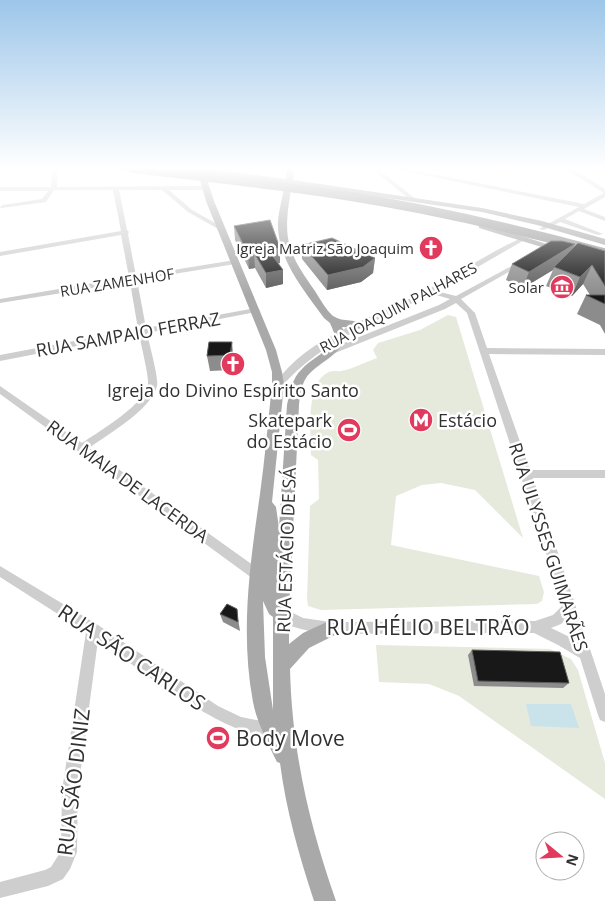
<svg xmlns="http://www.w3.org/2000/svg" width="605" height="901" font-family="'Open Sans',sans-serif">
  <style>
    .green { fill: #e6eadd }
    .water { fill: #cae2ea }
    .lines { fill: none; stroke-linecap: round; stroke-linejoin: round }
    .minor { fill: #cecece; fill-rule: evenodd }
    .major { fill: #a9a9a9; fill-rule: evenodd }
    .highway-bridge { stroke: #989898; stroke-width: 9 }
    .wall { fill: #8c8c8c }
    .shaded-wall { fill: #5d5d5d }
    .building { fill: #181818; stroke: #5d5d5d }
    .labels { text-anchor: middle; dominant-baseline: central; stroke-width: 5; stroke-linejoin: round; paint-order: stroke }
    .far-poi-label { font-size: 15px; fill: #313131; stroke: #fff; text-anchor: end }
    .far-street-label { font-size: 15px; fill: #313131; stroke: #fff }
    .street-label { font-size: 18px; fill: #313131; stroke: #fff }
    .poi-label { font-size: 18px; fill: #313131; stroke: #fff }
    .near-street-label { font-size: 21px; fill: #313131; stroke: #fff }
    .near-poi-label { font-size: 21px; fill: #313131; stroke: #fff; text-anchor: start }
  </style>
  <rect width="100%" height="100%" fill="#fff"/>
  <path class="green" d="M448,315l8,2 67,221 -48,-48 -34,-7 -19,2 -26,11 -5,49 148,31 5,16 -2,9 -5,3 -216,6 -13,-4 -1,-7 3,-93 9,-7 -1,-39 -7,-5c0,-21 -6,-73 18,-83 4,-2 8,0 12,-1 12,-2 24,-9 36,-13l-4,-8 5,-7 42,-13z
    M376,645l174,4 21,10 7,11 27,93v36l-146,-103 -30,-12 -50,-2z"/>
  <path class="water" d="M526,704h45l8,24 -48,-2z"/>
  <g class="lines">
    <path class="minor" d="M52,168h6l-1,19 148,-1 3,2 -3,2h-36l23,20 32,18v2h-4l-32,-18 -26,-22h-43l8,40 2,2 -1,2 8,42 99,-16 4,2 -4,2 -98,16 9,48 110,-20 4,2 -4,2 -109,21c2,10 12,46 10,53 -6,24 -49,48 -68,62l171,122 2,4 -2,4 -4,1 -4,-1 -252,-184v-8l82,57c15,-10 65,-40 66,-59 1,-8 -7,-39 -9,-50l-139,27v-6l138,-26 -8,-47 -130,21v-4l129,-22 -8,-42 -121,21v-4l121,-21 -8,-41h-59l-8,12 -45,6 -1,-1 3,-2 39,-6 6,-8h-48v-4h51z
      M371,168h6l40,32v2h-4z
      M389,168h13l182,36 20,-11 -40,-25h7l34,21v8l-21,12 21,8v4l-26,-10 -14,8 38,15 -5,1 -38,-13 -16,8 -5,-1 40,-22z
      M523,237l5,1 -92,53 20,5 63,-34h4v2l-62,35 14,14 12,35 118,1v6l-116,-1 41,116h75v8h-72l72,216v28l-5,-2 -2,-5 -18,-57 -22,-13 -24,-12 -203,1c-15,-2 -49,-5 -56,-21l2,-4 4,-2 22,11 28,4 204,-1 18,-6 10,-10 -96,-292 -11,-10 -11,6 -110,44 -3,1 -4,-3 1,-2 110,-44 11,-6 -10,-3 -12,-1c-55,29 -104,44 -147,92l-3,1 -4,-3c34,-50 100,-67 151,-94 33,-18 64,-38 98,-54zM567,618l7,21 -23,-11 10,-4z
      M0,566l98,59 120,81 23,11 35,7 2,5 -2,5c-36,15 -146,-72 -178,-94l-20,151 -1,61 -7,17 -7,10 -15,7 -48,12v-16l45,-12 6,-3 10,-16 1,-60 24,-159 -86,-55z"/>
    <path class="major" d="M107,168h25l16,4 -4,2z
      M174,168h30l82,11 1,-11h7l-1,12 189,28 60,13 63,18v6l-68,-20 -55,-13 -190,-28c-9,51 -8,64 23,107 5,8 11,19 18,25 10,7 24,2 32,9l-5,3 -18,-1c11,25 -25,34 -36,51 -5,8 -6,18 -7,27l-10,208v31l14,-11 28,-13 6,2 2,6 -2,6 -28,14 -19,21c2,82 19,155 46,232h-22c-15,-46 -28,-91 -34,-138l-3,-1c-9,-19 -20,-39 -24,-60 -13,-70 -3,-138 7,-208 5,-36 8,-73 12,-109v-13l-6,-22 -60,-149 -8,-28zM205,174l80,9c-2,13 -6,26 -7,38 -2,37 26,69 46,97l6,5 5,12c-5,17 -22,22 -33,34 -10,9 -12,23 -15,36l-8,123 -3,-21 -4,-5 12,-117 -2,-13 -6,-22 -62,-149zM263,601l6,13 4,3v93l-8,-53z
      M479,224h6l80,26 -7,2 -79,-24z"/>
    <path class="highway-bridge" d="M131,168c70,9 141,16 211,27 89,14 176,34 263,58"/>
  </g>
  <path class="wall" d="M234,226l46,22v15h-2l5,7v14l-17,4 -11,-20 -6,1 -14,-29z
    M575,244l-1,2 31,5v83l-5,-9 -23,-11 9,-19h4l-7,-11 -11,12 -26,-10 7,-16 -30,18 -17,-8 6,-16z
    M302,245l73,13 -2,15 -12,9 -34,8 -25,-31z
    M209,342l24,15 -1,13 -22,1 -3,-15z
    M237,609l1,9 2,13 -17,-9 -3,-8z
    M472,650l97,33 -6,5 -89,-2 -6,-31z"/>
  <path class="shaded-wall" d="M575,244l-7,16 -14,7 -1,3 -30,18 6,-16z
    M280,248v15l-10,2 -1,-14z
    M254,253l1,15 -6,1 -1,-15z
    M375,258l-2,15 -12,9 -34,8 1,-15z
    M592,265l-9,19 -11,12 8,-19z
    M283,270v14l-17,4v-15z
    M232,342l1,15 -1,13 -2,-15z"/>
  <path class="building" d="M270,220l10,28 -11,3 14,19 -17,3 -12,-20 -6,1 -14,-28z
    M332,238l43,20 -12,9 -35,8 -26,-30z
    M551,241h11l13,3 -46,28 -17,-8z
    M578,243l27,8v35l-13,-21 -12,12 -26,-10z
    M586,295h19v9z
    M209,342h23l-2,13 -23,1z
    M227,604l10,5 1,13 -18,-8z
    M472,650l88,2 9,31 -91,-2z"/>
  <linearGradient id="sky" x2="0" y2="1"><stop stop-color="#9cc6e9"/><stop offset="0.57" stop-color="#fff"/><stop offset="1" stop-color="#fff" stop-opacity="0"/></linearGradient>
  <rect width="605" height="295" fill="url(#sky)"/>
  <defs>
    <g id="church-disc" transform="scale(1.25)"><circle r="9.5" fill="#e13a5d" stroke="#fff"/><path d="M-1.2-6h2.4v3.5h3.3v2.4h-3.3V6h-2.4V-.1h-3.3v-2.4h3.3Z" fill="#fff"/></g>
    <g id="museum-disc" transform="scale(1.25)"><circle r="9.5" fill="#e13a5d" stroke="#fff"/><path d="M0-6L6-3V-2H-6V-3ZM-5-1h2V3h-2ZM-1-1h2V3h-2ZM3-1h2V3H3ZM-6 4H6V6H-6Z" fill="#fff"/></g>
    <g id="metro-disc" transform="scale(1.25)"><circle r="9.5" fill="#e13a5d" stroke="#fff"/><path d="M-5.5 5V-5H-3L0 0L3-5H5.5V5H3V-.5L0 4L-3-.5V5Z" fill="#fff"/></g>
    <g id="stadium-disc" transform="scale(1.25)"><circle r="9.5" fill="#e13a5d" stroke="#fff"/><path d="M0-5a6.5 5 0 1 0 0 10a6.5 5 0 1 0 0-10ZM-3.5-1.8h7v3.6h-7Z" fill="#fff"/></g>
  </defs>
  <g fill-rule="evenodd">
    <use href="#church-disc" x="431" y="248"/>
    <use href="#museum-disc" x="562" y="287"/>
    <use href="#church-disc" x="233" y="364"/>
    <use href="#metro-disc" x="421" y="420"/>
    <use href="#stadium-disc" x="349" y="430"/>
    <use href="#stadium-disc" x="218" y="738"/>
  </g>
  <g class="labels">
    <g class="far-poi-label">
      <text x="414" y="248">Igreja Matriz São Joaquim</text>
      <text x="544" y="287">Solar</text>
    </g>
    <g class="far-street-label">
      <text transform="translate(117 282) rotate(-9)">RUA ZAMENHOF</text>
      <text transform="translate(398 307) rotate(-28)">RUA JOAQUIM PALHARES</text>
    </g>
    <g class="street-label">
      <text transform="translate(128 334) rotate(-10)">RUA SAMPAIO FERRAZ</text>
      <text transform="translate(128 481) rotate(36)">RUA MAIA DE LACERDA</text>
      <text transform="translate(549 547) rotate(72)">RUA ULYSSES GUIMARÃES</text>
      <text transform="translate(286 550) rotate(-88)">RUA ESTÁCIO DE SÁ</text>
    </g>
    <g class="poi-label">
      <text x="233" y="390">Igreja do Divino Espírito Santo</text>
      <text x="332" y="420" text-anchor="end">Skatepark<tspan x="332" dy="21">do Estácio</tspan></text>
      <text x="438" y="420" text-anchor="start">Estácio</text>
    </g>
    <g class="near-street-label">
      <text x="428" y="627">RUA HÉLIO BELTRÃO</text>
      <text transform="translate(132 657) rotate(34)">RUA SÃO CARLOS</text>
      <text transform="translate(73 782) rotate(-83)">RUA SÃO DINIZ</text>
    </g>
    <g class="near-poi-label">
      <text x="236" y="738">Body Move</text>
    </g>
  </g>
  <g transform="translate(560 856) rotate(108)"><circle r="24" fill="#ffffff" stroke="#adadad"/>
  <path d="M0-4L9 19L0 12L-9 19Z" fill="#e13a5d"/>
  <text y="-8" font-size="14" font-weight="bold" text-anchor="middle" fill="#313131">N</text>
  </g>
</svg>
